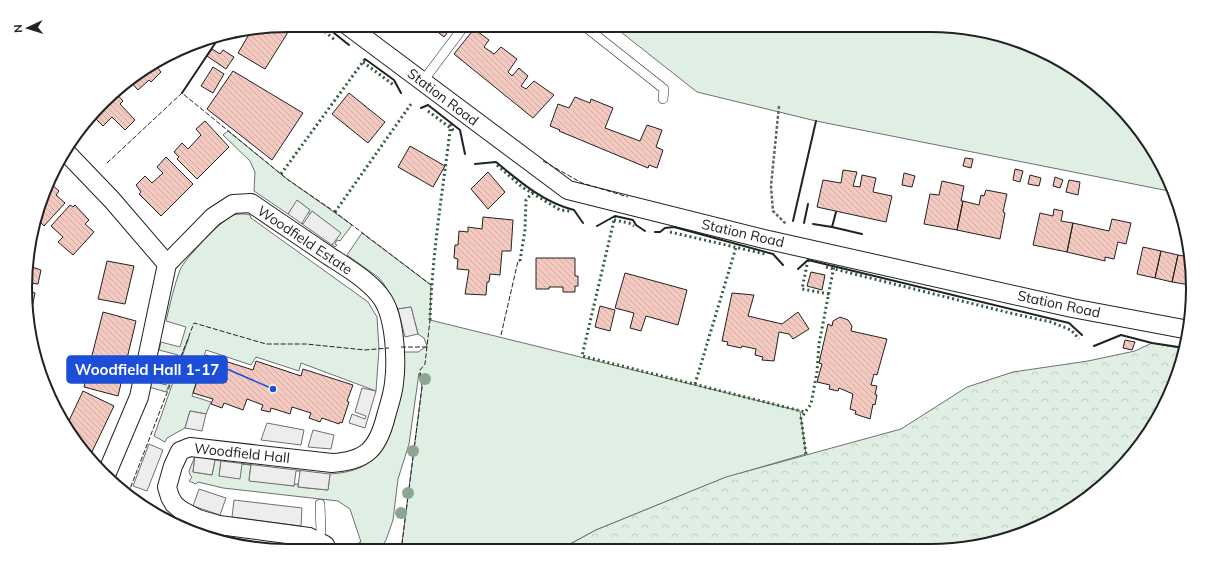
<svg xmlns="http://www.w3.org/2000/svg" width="1218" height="576" font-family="Mulish,sans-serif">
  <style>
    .grass { fill: #e0efe3; stroke: #6f6f6f }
    .forest { fill: url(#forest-crowns); stroke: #6f6f6f }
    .parking { fill: #ededed; stroke: #6f6f6f }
    .building { fill: url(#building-back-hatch); stroke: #222 }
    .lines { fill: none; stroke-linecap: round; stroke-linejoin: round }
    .service-casing { stroke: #222; stroke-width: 10 }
    .minor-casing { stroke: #222; stroke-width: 20 }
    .path { stroke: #646464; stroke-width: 2.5; stroke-dasharray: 3 2; stroke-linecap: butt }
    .service { stroke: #fff; stroke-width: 9 }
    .minor { stroke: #fff; stroke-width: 18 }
    .hedge { stroke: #2f5e38; stroke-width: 3; stroke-dasharray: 2 3; stroke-linecap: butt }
    .fence { stroke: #222; stroke-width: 1; stroke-dasharray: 5 2; stroke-linecap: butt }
    .wall { stroke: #222; stroke-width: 2 }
    .tree { fill: #8da692 }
    .labels { text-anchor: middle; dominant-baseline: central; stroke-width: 3; stroke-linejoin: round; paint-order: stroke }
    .street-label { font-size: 14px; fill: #222; stroke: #fff }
    .rim { fill: none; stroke: #222; stroke-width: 2 }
    .leader { fill: none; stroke: #1d4ed8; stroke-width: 1.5 }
    .callout-dot { fill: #1d4ed8; stroke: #fff; stroke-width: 1.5 }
    .callout { fill: #1d4ed8; stroke: #1d4ed8; stroke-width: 1.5 }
    .callout-label { font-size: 15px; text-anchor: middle; font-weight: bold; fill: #fff }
  </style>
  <defs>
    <pattern id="forest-crowns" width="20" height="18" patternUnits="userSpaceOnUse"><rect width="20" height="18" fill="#e0efe3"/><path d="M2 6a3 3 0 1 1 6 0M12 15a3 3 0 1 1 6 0" fill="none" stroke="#c0cdc2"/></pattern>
    <pattern id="building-back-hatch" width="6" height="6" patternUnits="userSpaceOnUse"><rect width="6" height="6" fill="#f3c9c0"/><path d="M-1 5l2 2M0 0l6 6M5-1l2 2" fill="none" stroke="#d0aca5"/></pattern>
  </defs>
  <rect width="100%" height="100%" fill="#fff"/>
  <path class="grass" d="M612,25h318l51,5 49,15 46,24 40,33 33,40 25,50 -358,-71 -119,-29z
    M228,131l59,48 65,46 -12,16 -3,-1 -2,4 2,1 -2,2 -3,-2 8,-12 -28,-22 -2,3 -2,-1 2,-3 -12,-9 -10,13 -34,-23 1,-19 -5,-11 -27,-26z
    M246,214l4,1 1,3 117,84 9,15 2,32 -3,42 -75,-28 -2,8 -43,-14 -5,8 -45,-15 -14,46 19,6 -5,12 -16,-3 -5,17 -18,10 -2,4 -11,-6 35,-99 -23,55 -17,-5 3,-6 14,4 12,-30 -19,-5 2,-8 19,5 6,-20 -20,-6c4,-17 8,-35 14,-51 4,-11 43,-51 53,-55 4,-1 9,-1 13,-1z
    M362,233l69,52 -1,35 370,91 6,43 -82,24 -128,52 -37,20 -158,1 21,-164 -3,-14 -10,71 -11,35 -5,41 -7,20 -7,11h-22l-1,-7 5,-2 -11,-33 -12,-8 -115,-13 -25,-6 -2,2 -7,-3 3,-4 -2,-2 -1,-4 6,-15 -2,16 19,3 3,-15 6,1 -2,15 23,-12 9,1 -2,15 45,6 1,-2h3v3l30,3 2,-16c13,-1 27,-3 38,-11 19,-13 24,-34 30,-56 2,-8 5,-18 5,-27 1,-9 0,-18 0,-28h15l9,-6 -3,-8 -6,-4 -7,-27 -13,2 -14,-25 -6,-7 -31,-22z"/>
  <path class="forest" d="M1152,343l33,6 -12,39 -34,60 -49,49 -59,34 -66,18 -406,1 37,-20 130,-53 175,-48 66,-42 46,-15 75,-11 47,-10z"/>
  <path class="parking" d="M297,200l13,10 -8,13 1,1 9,-13 29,22 -9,12 -44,-31z
    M411,307l7,27 -13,3 -7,-28z
    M362,388l14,3 -11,37 -16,-5 3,-9 13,5 1,-3 -11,-4z
    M190,411l16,3 -4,17 -17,-3z
    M267,423l37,7 -3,15 -40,-5z
    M313,430l21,5 -3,14 -23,-2z
    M149,444l14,6 -16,41 -14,-5z
    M195,456l20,4 -3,15 -19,-3z
    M221,461l109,13 -2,16 -30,-3 2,-16h-4l-2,15 -45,-5 2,-16 -9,-1 -2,15 -21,-3z
    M199,489l27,9 -6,17 -27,-9z
    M234,500l68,8 -1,18 -69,-9z
    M152,509l57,27 -1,1 -20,-6z"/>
  <path class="building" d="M429,25h24l-9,12z
    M285,26l5,3 -25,40 -27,-16 13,-22z
    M474,29l15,11 -5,7 10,7 7,-7 16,12 -9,13 4,4 7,-8 9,8 -7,10 5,3 8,-8 20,14 -21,23 -79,-64z
    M202,40l-10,10 -4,-4z
    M212,49l8,5 3,-4 11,7 -8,12 -19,-13z
    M156,61l3,4 -2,2 4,5 -10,10 -2,-2 -11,10 -9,-10z
    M213,67l11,7 -11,19 -12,-7z
    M233,71l70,42 -31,47 -65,-51z
    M114,91l9,10 -3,3 15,16 -10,10 -13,-13 -9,9 -10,-10z
    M349,93l36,29 -17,21 -36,-29z
    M575,97l15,6 1,-4 22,9 -8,20 35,13 7,-16 15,5 -6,17 7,3 -6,18 -8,-3 -1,3 -89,-37 1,-1 -10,-4 8,-22 11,4z
    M205,121l24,26 -32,32 -20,-20 2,-2 -5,-5 8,-9 6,6 13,-14 -5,-6z
    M410,146l35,20 -12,21 -35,-20z
    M166,157l27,27 -32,32 -22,-22 2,-2 -5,-7 9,-9 7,7 11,-10 -6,-6z
    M965,158l8,1 -2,9 -8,-2z
    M1015,169l8,2 -3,11 -7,-2z
    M843,170l14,2 -4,14 7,1 2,-12 14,3 -3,14 19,4 -6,26 -69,-15 6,-27 18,3z
    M488,172l17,20 -17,17 -17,-20z
    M904,173l11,3 -3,11 -10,-2z
    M1030,175l11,3 -2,8 -11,-2z
    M1055,177l8,3 -3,8 -7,-2z
    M1069,180l11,2 -2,13 -12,-3z
    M942,181l22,5 -3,15h2l-6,29 -33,-6 6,-30 9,1z
    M50,183l9,8 -3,4 9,8 -21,23 -7,-7z
    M986,190l21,4 -4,18 2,1 -5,26 -43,-9 6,-29 16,4 2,-10 3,1z
    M70,205l3,2 2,-2 14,15 -4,4 9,8 -21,23 -15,-13 5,-5 -12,-11z
    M1054,209l9,2 -2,10 12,2 -6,29 -34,-7 7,-32 13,3z
    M483,217l30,3 -2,31h-9l-2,24 -10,-1 -1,8h-2l-1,13 -21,-1 4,-24 -12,-1 1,-10 -4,-1 1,-13h3l1,-14 9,1v-5l14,2z
    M1112,219l19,4 -5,21 -8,-2 -4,17 -9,-2v4l-38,-9 6,-29 36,8z
    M1143,247l18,4 -6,27 -18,-4z
    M1161,251l17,4 -6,27 -17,-4z
    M1178,255l12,2 2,19 -2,9 -18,-3z
    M536,258h39v18h3v10h-3v6h-12v-5h-14v2h-13z
    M107,261l27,5 -9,38 -27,-5z
    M29,266l12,4 -3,14 -8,-1 -1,4z
    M811,272l14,3 -3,15 -15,-4z
    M625,273l62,17 -9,35 -32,-9 -5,15 -11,-3 4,-15 -19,-5z
    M28,291l7,2 -3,15 -4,-1z
    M732,293l22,2 -6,21 34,8 16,-12 11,17 -16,10 -4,-5 -10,-2 -5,29 -12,-1 1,-3 -8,-2 1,-6 -14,-3 -1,2 -14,-3 1,-3 -6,-1z
    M600,306l15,4 -5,21 -15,-4z
    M103,312l33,9 -18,75 -34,-9z
    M840,317l8,3 4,6 -1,5 36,8 -10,36 -3,-1 -3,11 6,1 -2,8 2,1 -2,10 -2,-1 -3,15 -15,-5 1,-3 -6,-2 3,-15 -14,-6 -1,3 -9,-2 1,-4 -13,-3 5,-18 -3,-1 9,-39 4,2 1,-5z
    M1125,340l10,2 -3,8 -9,-2z
    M206,355l47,15 3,-9 45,15 2,-7 50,16 -6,16 2,1 -7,21 -2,-1 -1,2 -17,-6 -2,4 -11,-4 2,-5 -19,-6 -2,7 -19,-6 -1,4 -9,-2 2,-5 -16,-6 -4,11 -19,-7 -2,5 -11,-4 2,-5 -20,-6z
    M83,391l31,15 -24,50 -24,-29z"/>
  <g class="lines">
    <g class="service-casing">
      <path id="service" d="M583,25l81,64 -1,10
        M423,81l42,-56
        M316,540l5,-8 -1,-28"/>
    </g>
    <g class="minor-casing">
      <path id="minor" d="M347,25l221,165 196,49 308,69 117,22
        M65,151l47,49 55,64
        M106,475l33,-78 28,-133 46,-47 20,-13 18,-1c26,18 52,35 78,53 17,11 43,26 54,44 12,19 14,61 11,83 -1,11 -5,22 -8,33 -8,32 -19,45 -54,47l-142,-16 -10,4 -7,15 -6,21 3,10 4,7 7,6 17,9 21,6 90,12 16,8 3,6"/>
    </g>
    <path class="path" d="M779,106l-8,80 2,25 13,13"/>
    <use href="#service" class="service"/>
    <use href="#minor" class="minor"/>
    <path class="hedge" d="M317,25l19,16
      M363,62l32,24
      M428,111l28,21
      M497,165l25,22 38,23 10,1
      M281,174l84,-115
      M335,212l76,-108
      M615,216l-33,140 223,56
      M614,220l15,3 5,3
      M670,232l95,22
      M808,260l-6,29 27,5
      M520,261l5,-31 1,-30 8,-9
      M826,267l184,46 41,9 20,8 8,9
      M430,320c2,-66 13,-131 21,-197
      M695,384l42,-140
      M806,454l-5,-36 10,-14 6,-32 2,-28 15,-78"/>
    <path class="fence" d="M543,161l39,22 46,14
      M107,163l75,-70 105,86 48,33 96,73
      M501,335l17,-74h2
      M401,347h26
      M128,494l66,-171 72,21h40l59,6 24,-2
      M401,551l21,-164 -2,-17 5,-6 5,-44"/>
    <path class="wall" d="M324,25l25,20
      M365,59l29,21 7,13
      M182,93l38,-57
      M421,108l7,-3 32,25 5,24
      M475,164l21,-2c23,19 48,41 78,48l9,13
      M793,221l23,-100
      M804,223l4,-19
      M813,224l19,3 4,-15
      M597,226l18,-10 18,4 3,5 9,6
      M832,227l30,7
      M655,232h5l5,-4 9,-1 99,27 10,11
      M798,269l10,-9 261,63 13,12
      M1094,346l27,-11 31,8 33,5"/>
  </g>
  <g class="tree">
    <circle cx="425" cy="379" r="6"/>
    <circle cx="413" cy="451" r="6"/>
    <circle cx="408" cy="493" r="6"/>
    <circle cx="401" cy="513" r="6"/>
  </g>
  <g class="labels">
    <g class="street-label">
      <text transform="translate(443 97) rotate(37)">Station Road</text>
      <text transform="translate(743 233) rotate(13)">Station Road</text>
      <text transform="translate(305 240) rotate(34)">Woodfield Estate</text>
      <text transform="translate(1059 304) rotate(12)">Station Road</text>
      <text transform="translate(242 453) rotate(6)">Woodfield Hall</text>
    </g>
  </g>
  <path d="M0 0H1218V576H0ZM288 32H930A256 256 0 0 1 1186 288V288A256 256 0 0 1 930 544H288A256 256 0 0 1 32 288V288A256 256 0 0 1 288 32Z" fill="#fff" fill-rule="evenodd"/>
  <path class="rim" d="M288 32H930A256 256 0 0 1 1186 288V288A256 256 0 0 1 930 544H288A256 256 0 0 1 32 288V288A256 256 0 0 1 288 32Z"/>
  <path class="leader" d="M273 389L227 369"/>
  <circle class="callout-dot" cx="273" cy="389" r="4"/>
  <rect class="callout" x="67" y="356" width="160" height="27" rx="4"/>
  <g class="callout-label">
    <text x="147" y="375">Woodfield Hall 1-17</text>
  </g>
  <g transform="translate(28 28) rotate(266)" stroke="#ffffff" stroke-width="3" paint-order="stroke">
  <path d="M0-3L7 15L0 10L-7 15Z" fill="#222222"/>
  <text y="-6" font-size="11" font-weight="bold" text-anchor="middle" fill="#222222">N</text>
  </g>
</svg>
